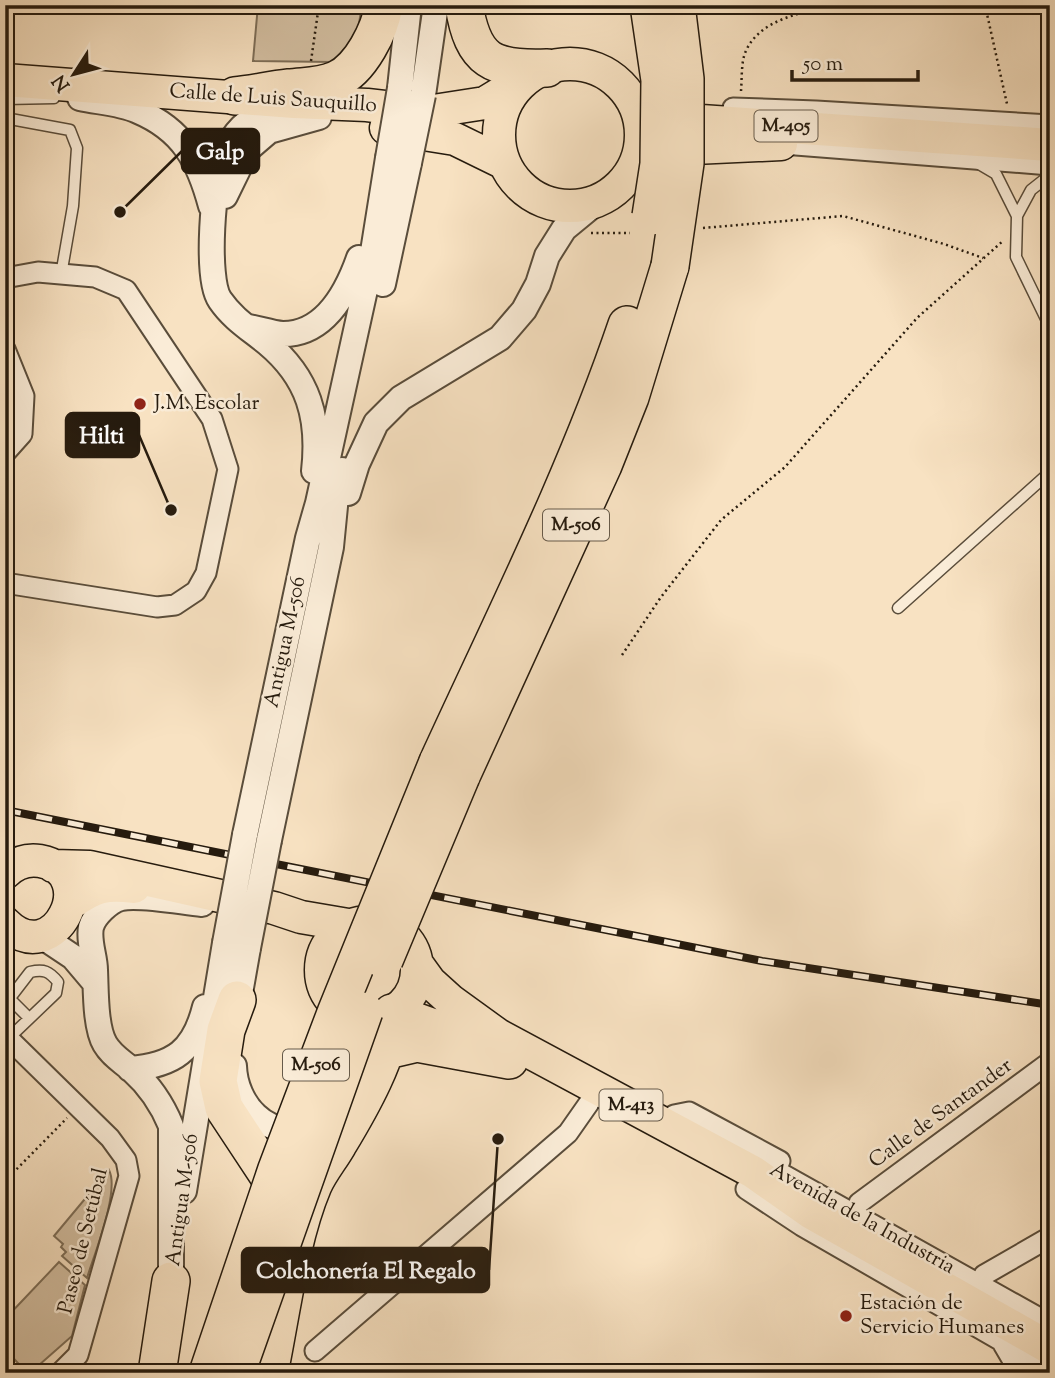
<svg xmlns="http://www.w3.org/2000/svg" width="1055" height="1378" font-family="'Sorts Mill Goudy',serif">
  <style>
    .green { fill: #d4c0a3; stroke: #7d6e58; stroke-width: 2 }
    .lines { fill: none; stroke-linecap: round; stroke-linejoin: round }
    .service-casing { stroke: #5a4d3b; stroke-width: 13 }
    .minor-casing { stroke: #5a4d3b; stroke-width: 23 }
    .tertiary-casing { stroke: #5a4d3b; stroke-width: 28 }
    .primary-casing { stroke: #261b0e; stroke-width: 35 }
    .motorway-casing { stroke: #261b0e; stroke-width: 40 }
    .path { stroke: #261b0e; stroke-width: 2.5; stroke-dasharray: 2 3.5; stroke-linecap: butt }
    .service { stroke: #faecd7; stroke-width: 10 }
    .minor { stroke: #faecd7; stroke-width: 19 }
    .tertiary { stroke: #faecd7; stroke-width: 24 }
    .primary { stroke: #f8e2c2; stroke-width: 32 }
    .motorway { stroke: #f8e2c2; stroke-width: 37 }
    .rail-casing { stroke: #261b0e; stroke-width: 8 }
    .rail { stroke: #faecd7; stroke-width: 5; stroke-dasharray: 16; stroke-linecap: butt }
    .tertiary-bridge-casing { stroke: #5a4d3b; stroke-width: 28; stroke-linecap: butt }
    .motorway-bridge-casing { stroke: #261b0e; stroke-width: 40; stroke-linecap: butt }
    .tertiary-bridge { stroke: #faecd7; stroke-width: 24 }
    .motorway-bridge { stroke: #f8e2c2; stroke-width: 37 }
    .poi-dot { fill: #8f2418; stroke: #faecd7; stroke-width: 2.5 }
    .labels { text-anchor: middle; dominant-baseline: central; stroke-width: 5; stroke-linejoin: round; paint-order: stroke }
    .shield { fill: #faecd7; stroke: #665a4a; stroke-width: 2 }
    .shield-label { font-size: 19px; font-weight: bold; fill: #261b0e }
    .street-label { font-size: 21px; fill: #261b0e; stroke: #faecd7 }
    .poi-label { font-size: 21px; fill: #261b0e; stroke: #faecd7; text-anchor: start }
    .leader { fill: none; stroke: #261b0e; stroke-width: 2.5 }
    .callout-dot { fill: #261b0e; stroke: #faecd7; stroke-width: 2.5 }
    .callout { fill: #261b0e; stroke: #261b0e; stroke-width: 2.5 }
    .callout-label { font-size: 23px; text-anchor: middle; font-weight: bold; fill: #fff }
  </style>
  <rect width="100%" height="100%" fill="#f8e2c2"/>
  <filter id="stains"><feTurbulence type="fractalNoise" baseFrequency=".00286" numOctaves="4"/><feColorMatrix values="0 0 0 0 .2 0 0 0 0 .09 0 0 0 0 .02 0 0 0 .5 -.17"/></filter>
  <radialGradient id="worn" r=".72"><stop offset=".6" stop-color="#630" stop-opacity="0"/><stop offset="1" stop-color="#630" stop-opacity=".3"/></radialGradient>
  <path class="green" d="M258,5h104l-5,31 -25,26 -79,-1z
    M109,1170c11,21 -15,85 -22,108l-25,-22 4,-4 -5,-5 2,-3 -9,-8z
    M59,1262l26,23 -13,51 -42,37h-3l-22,-24v-30z"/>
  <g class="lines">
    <g class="service-casing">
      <path id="service" d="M5,99l49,-1
        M5,118l65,12 7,18 -4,58 -12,69
        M979,164l17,10 21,42 14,-26 19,-15
        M1017,216l-1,41 34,70
        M898,608l152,-136
        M7,996l22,22
        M9,1038l47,-45 2,-11c-9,-11 -14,-13 -28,-10l-20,26"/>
    </g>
    <g class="minor-casing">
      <path id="minor" d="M628,97l40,6
        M733,108l83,3 234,14
        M783,144l267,21
        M5,278l33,-6 57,5 31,13 86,129 16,50 -22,104 -10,18 -21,14 -18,2 -152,-24
        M5,349l19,47 -2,38 -17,19
        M5,1035l105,103 16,22 3,16 -51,179 -18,18
        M674,1115l15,-3 91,49
        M761,1162l289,162
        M746,1189l56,37 248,143
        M859,1203l191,-141
        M984,1275l66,-38
        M1003,1344l17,29
        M315,1351l253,-218 21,-30"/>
    </g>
    <g class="tertiary-casing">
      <path id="tertiary" d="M400,88l9,-83
        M423,95l13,-90
        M80,98c18,4 41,5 58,13 45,19 61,50 73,95
        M294,102c-16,7 -40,13 -52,25 -7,7 -14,18 -18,27 -11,24 -19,125 -4,146 13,19 30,29 47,43 42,35 53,75 47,128
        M225,196l23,-47 21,-18 50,-14
        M383,284l26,-121
        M249,327c11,2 23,6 33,7 43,1 65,-42 77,-76
        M348,493l9,-29 19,-41 25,-25 99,-60 24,-28 14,-26 9,-28 17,-27 34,-28
        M245,835l63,-297 10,-35 54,-245 16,-100
        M269,840l62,-293 5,-51 6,-26
        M40,935l33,22 22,26
        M236,1016l12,-68
        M234,1066c1,37 33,75 71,60
        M130,1069c44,-4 64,-18 75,-62
        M184,1191l41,-248
        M171,1281v-155c-9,-22 -21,-40 -39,-56 -10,-9 -20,-14 -27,-26 -10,-17 -9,-54 -10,-74 0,-14 -7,-28 -4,-43 3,-11 18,-26 30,-29 19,-4 60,4 81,6"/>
    </g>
    <g class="primary-casing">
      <path id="primary" d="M499 135a71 71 0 1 1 142 0a71 71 0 1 1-142 0Z
        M5,80l289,22 73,3 60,7 58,-9 46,-28
        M660,113l41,8 349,24
        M386,128l69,11 49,24
        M663,159l31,-11 87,-4
        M53,866l37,1 184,41 27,9 47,8
        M5,873c10,-10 22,-14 35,-12 63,11 15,112 -35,62
        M71,903c23,-16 34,-20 63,-16
        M321 970a48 48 0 1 1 96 0a48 48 0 1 1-96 0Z
        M417,964l13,18 21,19 47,34 255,137 57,40 240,136
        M394,1011l61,22 29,14"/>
    </g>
    <g class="motorway-casing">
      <path id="motorway" d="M464,5c9,57 29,65 83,63
        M235,96c18,-2 36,-6 54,-8 17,-2 31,-1 47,-8 25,-11 44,-50 48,-75
        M438,762c66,-144 138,-287 189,-437
        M461,776l142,-311 27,-68 40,-131
        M237,1000l-11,30 -8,51 6,27 64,97
        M387,1050l30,-7 92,17
        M157,1373l14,-92
        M269,1373c12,-58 21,-134 44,-188 6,-14 17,-27 25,-41 20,-33 55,-93 54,-131"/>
    </g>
    <path class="path" d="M985,5l22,99
      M311,61l8,-56
      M741,91c1,-11 0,-27 4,-38 14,-35 60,-41 92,-48
      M703,228l140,-12 101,28 39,14
      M591,233h39
      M622,655l39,-58 60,-77 64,-53 132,-149 87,-78
      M5,1181l62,-63"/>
    <use href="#service" class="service"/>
    <use href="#minor" class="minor"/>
    <use href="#tertiary" class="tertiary"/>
    <use href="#primary" class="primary"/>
    <use href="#motorway" class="motorway"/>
    <g class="rail-casing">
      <path id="rail" d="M5,810l757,151 288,44"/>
    </g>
    <use href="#rail" class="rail"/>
    <g class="tertiary-bridge-casing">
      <path id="tertiary-bridge" d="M388,158l12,-70
        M409,163l14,-68
        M225,943l20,-108
        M248,948l21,-108"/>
    </g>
    <g class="motorway-bridge-casing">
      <path id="motorway-bridge" d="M649,5l11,75 -1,84 -8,52
        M670,266l15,-103v-84l-9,-74
        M384,960l77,-184
        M208,1373l69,-204 59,-156 102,-251
        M236,1373l128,-362"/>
    </g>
    <use href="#tertiary-bridge" class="tertiary-bridge"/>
    <use href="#motorway-bridge" class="motorway-bridge"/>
  </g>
  <g class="poi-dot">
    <circle cx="140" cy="404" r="7"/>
    <circle cx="846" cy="1316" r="7"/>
  </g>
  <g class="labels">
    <g class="shield">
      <rect x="754.5" y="110.5" width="63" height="31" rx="5"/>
      <rect x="543" y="509.5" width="66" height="31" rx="5"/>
      <rect x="283" y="1049.5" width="66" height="31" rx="5"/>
      <rect x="599.5" y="1089.5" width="63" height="31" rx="5"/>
    </g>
    <g class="shield-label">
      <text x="786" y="126">M-405</text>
      <text x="576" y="525">M-506</text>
      <text x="316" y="1065">M-506</text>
      <text x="631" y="1105">M-413</text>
    </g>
    <g class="street-label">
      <text transform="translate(273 99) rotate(4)">Calle de Luis Sauquillo</text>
      <text transform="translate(286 642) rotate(-78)">Antigua M-506</text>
      <text transform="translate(941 1114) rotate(-36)">Calle de Santander</text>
      <text transform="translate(183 1200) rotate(-82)">Antigua M-506</text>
      <text transform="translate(862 1219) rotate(29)">Avenida de la Industria</text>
      <text transform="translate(84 1241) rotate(-76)">Paseo de Setúbal</text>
    </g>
    <g class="poi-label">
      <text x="154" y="404">J.M. Escolar</text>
      <text x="860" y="1304">Estación de<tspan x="860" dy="24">Servicio Humanes</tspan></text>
    </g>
  </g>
  <path class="leader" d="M120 212L182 151M171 510L139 435M498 1139L489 1270"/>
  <g class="callout-dot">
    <circle cx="120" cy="212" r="7"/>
    <circle cx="171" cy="510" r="7"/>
    <circle cx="498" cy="1139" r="7"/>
  </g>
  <g class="callout">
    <rect x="182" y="129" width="77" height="44" rx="7"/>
    <rect x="66" y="413" width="73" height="44" rx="7"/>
    <rect x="242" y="1248" width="247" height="44" rx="7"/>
  </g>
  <g class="callout-label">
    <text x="220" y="159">Galp</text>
    <text x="102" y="443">Hilti</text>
    <text x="366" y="1278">Colchonería El Regalo</text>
  </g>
  <rect width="1055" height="1378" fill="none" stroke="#f8e2c2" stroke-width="28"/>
  <rect x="7" y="7" width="1041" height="1364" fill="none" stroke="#261b0e" stroke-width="3.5"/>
  <rect x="14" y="14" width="1027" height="1350" fill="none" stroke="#261b0e" stroke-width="2"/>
  <g transform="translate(74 74) rotate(234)" stroke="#faecd7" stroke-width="5" paint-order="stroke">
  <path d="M0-5L12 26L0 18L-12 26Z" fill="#261b0e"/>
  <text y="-10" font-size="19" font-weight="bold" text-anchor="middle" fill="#261b0e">N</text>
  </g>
  <path d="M792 70v10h126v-10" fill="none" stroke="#261b0e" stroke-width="3.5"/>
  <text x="803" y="70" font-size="21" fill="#261b0e" stroke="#faecd7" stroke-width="5" paint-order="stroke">50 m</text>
  <rect width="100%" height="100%" filter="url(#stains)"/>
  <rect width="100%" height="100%" fill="url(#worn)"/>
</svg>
